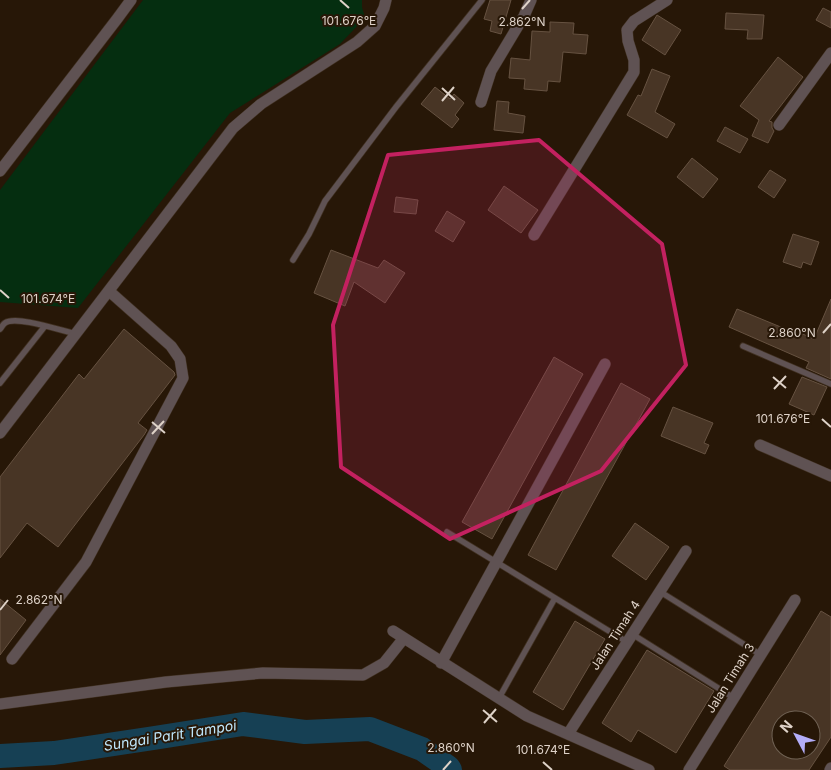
<svg xmlns="http://www.w3.org/2000/svg" width="831" height="770" font-family="Inter,sans-serif">
  <style>
    .green { fill: #052e10 }
    .lines { fill: none; stroke-linecap: round; stroke-linejoin: round }
    .river { stroke: #164054; stroke-width: 24 }
    .building { fill: #483525; stroke: #665241; fill-rule: evenodd }
    .lane-casing { stroke: #413122; stroke-width: 7 }
    .street-casing { stroke: #413122; stroke-width: 12 }
    .lane { stroke: #5f5253; stroke-width: 5.5 }
    .street { stroke: #5f5253; stroke-width: 11 }
    .marked { fill: #c32160; fill-opacity: 0.2; stroke: #c32160; stroke-width: 4; stroke-linejoin: round }
    .ticks { fill: none; stroke: #ded2c8; stroke-width: 2 }
    .labels { text-anchor: middle; dominant-baseline: central; stroke-width: 4; stroke-linejoin: round; paint-order: stroke }
    .street-label { font-size: 12px; fill: #ded2c8; stroke: #271707 }
    .water-label { font-size: 14px; font-style: italic; fill: #bee6fb; stroke: #271707 }
    .ticks-label { font-size: 12px; text-anchor: middle; fill: #ded2c8; stroke: #271707; stroke-width: 4; stroke-linejoin: round; paint-order: stroke }
  </style>
  <rect width="100%" height="100%" fill="#271707"/>
  <path class="green" d="M143,0h219v7l3,11 -25,26 -110,69 -152,195 -78,-6v-112z"/>
  <g class="lines">
    <path class="river" d="M0,756l54,-3 100,-15 89,-14 62,8 65,-3 52,20 26,18 2,3"/>
  </g>
  <path class="building" d="M490,0h21l-10,34 -11,-3 2,-10 -8,-2z
    M823,8l8,4v16l-15,-8z
    M726,13l38,2 -2,24h-15l1,-9 -23,-1z
    M657,15l24,15 -16,25 -23,-15z
    M550,22l24,1 -1,11 15,1 -2,19 -23,-2 -3,30 -12,-1 -1,10 -23,-2 1,-10 -16,-1 2,-20 19,2 2,-29 18,1z
    M778,57l25,20 -34,44 3,1v6l2,3 -6,12 -16,-7 7,-16 -19,-14z
    M652,69l18,7 -15,36 20,12 -8,14 -40,-23 11,-20 3,1z
    M435,87l15,12 4,-5 10,9 -9,12 4,4 -7,9 -31,-24z
    M497,101l12,1 -1,11 17,3 -2,17 -29,-3z
    M725,127l23,12 -8,14 -23,-12z
    M692,158l26,21 -15,19 -26,-21z
    M770,170l16,10 -12,18 -16,-11z
    M504,186l34,24 -17,23 -33,-23z
    M396,197l22,3 -2,14 -22,-2z
    M447,211l18,11 -12,20 -18,-11z
    M793,234l26,8 -8,23 -8,-3 -2,6 -18,-6z
    M331,250l47,18 6,-8 21,13 -20,30 -31,-21 -9,24 -31,-13z
    M831,299v80l-25,-11 3,-6 -80,-35 8,-18 51,21 1,-2 25,11z
    M124,329l50,43 1,3 -37,48 9,7 -3,5 -86,112 -31,-24 -27,35v-81l79,-103 5,5z
    M554,357l29,17 -91,165 -30,-17z
    M802,377l25,10 -13,28 -25,-11z
    M621,383l29,16 -94,171 -28,-15z
    M673,407l40,16 -9,20 5,2 -4,9 -44,-18z
    M635,523l34,24 -23,33 -34,-24z
    M0,599l26,21 -26,35z
    M821,611l10,6v120l-22,33h-79l-6,-4 66,-104zM781,720h30v30h-30z
    M575,621l30,18 -42,71 -30,-18z
    M647,650l67,41 -38,62 -38,-23 -7,12 -29,-19z"/>
  <g class="lines">
    <g class="lane-casing">
      <path id="lane" d="M293,260l16,-26 16,-33 71,-94 86,-107
        M0,329c2,-2 3,-5 5,-6 11,-8 57,8 71,11
        M743,346l88,38
        M0,383l45,-57
        M447,532l180,110
        M659,591l102,64
        M632,634l102,64
        M499,698l56,-100"/>
    </g>
    <g class="street-casing">
      <path id="street" d="M481,102l10,-31 33,-55 7,-16
        M779,125l52,-72
        M0,171l117,-152 14,-19
        M534,235l100,-163v-12l-6,-19 -1,-11 7,-9 33,-21
        M0,433l233,-305 28,-24 96,-62 18,-16 9,-18 2,-8
        M760,445l71,31
        M393,631l134,85 122,54
        M12,659l74,-97 97,-184 -3,-19 -9,-13 -62,-55
        M441,663l164,-299
        M0,704l166,-22 97,-9 100,2 21,-12 20,-25
        M568,734l118,-183
        M689,770l106,-170
        M830,770l1,-2"/>
    </g>
    <use href="#lane" class="lane"/>
    <use href="#street" class="street"/>
  </g>
  <path class="marked" d="M539,140l123,104 24,121 -85,106 -151,68 -109,-72 -8,-142 55,-170z"/>
  <path class="ticks" d="M340,0l9,8M522,9l8,-9M442,88l13,12M442,101l12,-14M0,290l9,8M823,333l8,-9M773,377l13,11M774,389l12,-13M822,419l9,8M152,422l13,11M152,434l12,-13M0,610l8,-10M483,710l14,12M484,723l12,-14M543,762l9,8M443,770l8,-9"/>
  <g class="labels">
    <g class="street-label">
      <text transform="translate(615 635) rotate(-57)">Jalan Timah 4</text>
      <text transform="translate(730 678) rotate(-58)">Jalan Timah 3</text>
    </g>
    <g class="water-label">
      <text transform="translate(170 735) rotate(-9)">Sungai Parit Tampoi</text>
    </g>
  </g>
  <g class="ticks-label">
    <text x="349" y="25">101.676°E</text>
    <text x="522" y="26">2.862°N</text>
    <text x="48" y="303">101.674°E</text>
    <text x="792" y="337">2.860°N</text>
    <text x="783" y="423">101.676°E</text>
    <text x="39" y="604">2.862°N</text>
    <text x="451" y="752">2.860°N</text>
    <text x="543" y="754">101.674°E</text>
  </g>
  <g transform="translate(796 735) rotate(311)"><circle r="24" fill="#271707" stroke="#706254"/>
  <path d="M0-4L9 19L0 12L-9 19Z" fill="#b3adf9"/>
  <text y="-8" font-size="14" font-weight="bold" text-anchor="middle" fill="#ded2c8">N</text>
  </g>
</svg>
